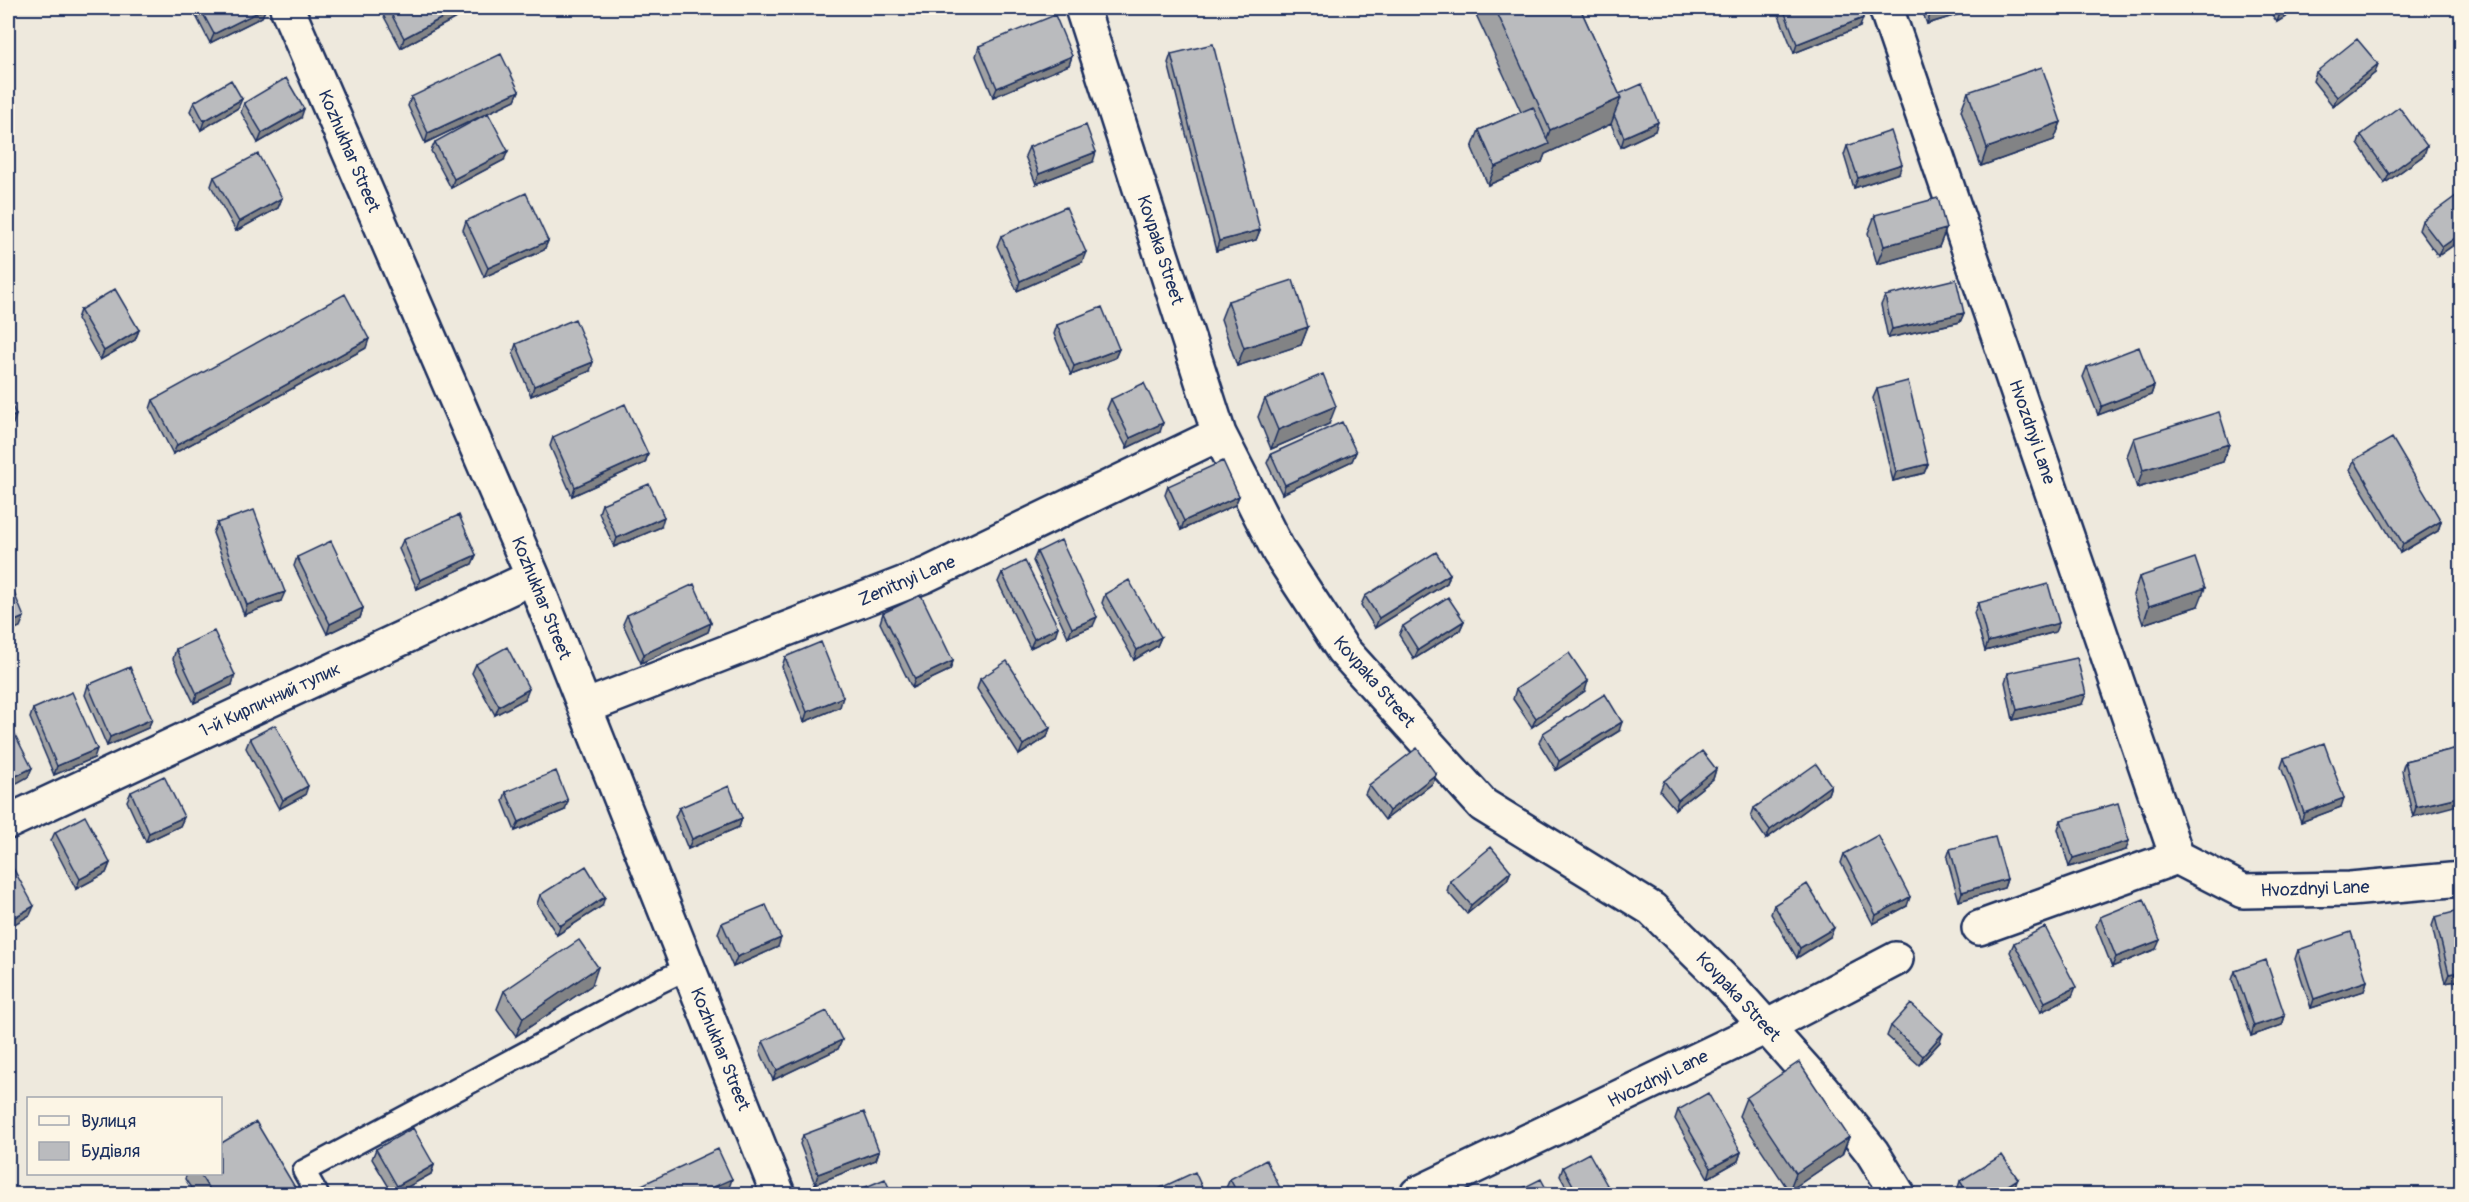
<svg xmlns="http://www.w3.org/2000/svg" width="2469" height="1202" font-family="Pangolin,sans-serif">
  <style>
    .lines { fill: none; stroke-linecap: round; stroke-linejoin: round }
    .service-casing { stroke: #1b2f5e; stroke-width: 26 }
    .minor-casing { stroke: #1b2f5e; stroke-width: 38 }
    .service { stroke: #fcf5e5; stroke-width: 21 }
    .minor { stroke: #fcf5e5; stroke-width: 33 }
    .wall { fill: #a0a1a3; stroke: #1b2f5e; stroke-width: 1.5 }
    .shaded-wall { fill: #828385; stroke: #1b2f5e; stroke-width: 1.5 }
    .building { fill: #babbbe; stroke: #1b2f5e; stroke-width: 1.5 }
    .labels { text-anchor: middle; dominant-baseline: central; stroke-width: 4.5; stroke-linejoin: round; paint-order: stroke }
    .street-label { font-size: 18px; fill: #1b2f5e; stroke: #fcf5e5 }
  </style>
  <rect width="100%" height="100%" fill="#eee9dd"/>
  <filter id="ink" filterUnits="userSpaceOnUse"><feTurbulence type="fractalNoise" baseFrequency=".0167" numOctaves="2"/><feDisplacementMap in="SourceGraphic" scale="12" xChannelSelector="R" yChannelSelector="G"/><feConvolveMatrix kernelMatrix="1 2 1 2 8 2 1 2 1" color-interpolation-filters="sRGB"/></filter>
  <g filter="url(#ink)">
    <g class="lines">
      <g class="service-casing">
        <path id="service" d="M317,1194l-13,-23 339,-181 45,-22"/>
      </g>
      <g class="minor-casing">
        <path id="minor" d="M287,8l246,569 245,617
          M1082,8l137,426 60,118 64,98 140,155 169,104 75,74 96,107 49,62 26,42
          M1886,8l291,849
          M585,707l341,-132 293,-141
          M8,822l525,-245
          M1979,928l198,-71 66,34 107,-2 112,-10
          M1417,1194l349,-167 130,-68"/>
      </g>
      <use href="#service" class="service"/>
      <use href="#minor" class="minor"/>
    </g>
    <path class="wall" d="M192,8h74l-4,9 -52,26z
      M384,8h90l-73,40 -19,-35z
      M1473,8h107l39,86 36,37 -34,16 -10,-23 -66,30 -3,8 -54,23 -16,-37 7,-18 42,-18z
      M1776,8h83l1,19 -66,26z
      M1921,8h58l-52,16z
      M2267,8h33l-23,14z
      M979,46l93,10 -3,9 -76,32 -17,-41z
      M1171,54l89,176 -4,10 -40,11 -48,-188z
      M2316,72l59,1 -42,33 -20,-25z
      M519,91l-4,9 -90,43 -17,-37 3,-9z
      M1968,92l93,30 -7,18 -73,26 -20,-56z
      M194,102l44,6 -37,22 -11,-19z
      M244,103l57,15 -43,25 -17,-31z
      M2361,135l63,20 -39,28 -27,-39z
      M435,142l69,18 -53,28 -20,-37z
      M1847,146l52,27 -45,15 -10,-33z
      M1029,147l64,15 -57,22 -11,-28z
      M214,177l68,21 -4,10 -42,23 -25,-45z
      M2462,204v35l-24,17 -19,-26 3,-9z
      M1875,215l71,14 -7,18 -62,17 -9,-31z
      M466,221l82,20 -4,9 -60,27 -21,-47z
      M1001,236l81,26 -65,29 -20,-45z
      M1885,296l79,17 -4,9 -72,16 -7,-33z
      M1228,301l80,26 -7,18 -64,21 -16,-47z
      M80,310l59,20 -4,10 -35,20 -23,-41z
      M1057,325l62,24 -4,9 -44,17 -17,-41z
      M516,344l74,27 -59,25 -18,-43z
      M366,348l-193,106 -23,-45 3,-9z
      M2087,367l67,19 -3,9 -53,20 -15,-38z
      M1877,389l51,75 -4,9 -31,8 -20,-83z
      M1111,399l49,33 -33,16 -20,-39z
      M1265,399l64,25 -58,25 -13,-32z
      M553,437l95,17 -3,9 -73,33 -22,-50z
      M2134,438l95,6 -6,18 -86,26 -10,-32z
      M1356,452l-4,9 -70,33 -15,-31 4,-9z
      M2354,460l87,61 -3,10 -38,22 -50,-83z
      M1168,486l71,10 -4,9 -54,25 -16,-35z
      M602,504l59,23 -47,20 -15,-34z
      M217,523l64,78 -37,14 -31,-82z
      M403,540l73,15 -4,9 -55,25 -18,-40z
      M1037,552l56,74 -25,11 -35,-76z
      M297,557l66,51 -3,10 -33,16 -33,-68z
      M1002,573l53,63 -25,12 -32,-66z
      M1450,574l-3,9 -72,45 -14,-23 4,-9z
      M2139,577l59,29 -55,18 -10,-29z
      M1105,594l56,43 -4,9 -23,14 -32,-57z
      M1978,603l77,29 -70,19 -11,-38z
      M883,613l70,48 -3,9 -38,18 -32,-65z
      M627,615l84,8 -3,9 -67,31 -18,-39z
      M1464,621l-4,9 -46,29 -15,-24 4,-9z
      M176,649l56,36 -38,18 -21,-44z
      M785,657l55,50 -36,15 -22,-55z
      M476,664l49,35 -30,16 -23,-42z
      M2008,673l74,31 -69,16 -8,-38z
      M980,679l67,58 -28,18 -42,-66z
      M88,685l64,34 -4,9 -41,18 -22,-51z
      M1516,689l69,2 -53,36 -19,-28z
      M33,709l61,49 -40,17 -24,-57z
      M1619,731l-63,39 -17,-27 4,-10z
      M250,738l55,57 -26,14 -33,-61z
      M2462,747l-49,70 -11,-46 3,-10z
      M2284,758l57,49 -40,15 -20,-55z
      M1716,769l-3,10 -38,30 -15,-18 4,-10z
      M1436,774l-3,9 -48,37 -20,-26 4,-9z
      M1831,785l-3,9 -62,45 -15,-22 3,-9z
      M131,792l53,25 -4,9 -34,16 -19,-41z
      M506,792l59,18 -50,21 -12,-30z
      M679,808l63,10 -3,9 -51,22 -13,-32z
      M2061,820l65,30 -57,17 -11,-38z
      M55,832l55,31 -4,10 -30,16 -25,-48z
      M1950,849l57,30 -3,9 -45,13 -12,-43z
      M1844,854l63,52 -34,18 -32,-61z
      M1511,871l-4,9 -40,34 -20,-23 3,-10z
      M540,895l62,11 -45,29 -20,-31z
      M1774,905l56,32 -33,21 -26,-44z
      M2100,917l56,32 -44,18 -16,-41z
      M2435,917l27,63 -17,3 -13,-57z
      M722,923l56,24 -45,20 -15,-34z
      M2014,943l58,53 -31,16 -31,-60z
      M2298,950l69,31 -3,10 -53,17 -16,-49z
      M2235,971l50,45 -3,9 -31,11 -19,-56z
      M592,985l-76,51 -19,-27 7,-18z
      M1891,1026l49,16 -21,23 -32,-29z
      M842,1040l-4,9 -65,31 -13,-29 3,-10z
      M1746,1098l103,39 -7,18 -53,36 -50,-75z
      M1678,1110l63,42 -3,9 -30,17 -33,-59z
      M803,1135l76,16 -3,9 -61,24 -15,-40z
      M376,1149l58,16 -3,9 -36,20h-2l-21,-35z
      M1563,1167l49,27h-42l-10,-18z
      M187,1173h33l79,21h-104l-10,-15z
      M1230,1179l53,15h-53l-4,-6z
      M1960,1181l54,7 -9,6h-46l-2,-3z"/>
    <path class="shaded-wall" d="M266,8l-4,9 -52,26 4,-9z
      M461,8h13l-73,40 3,-10z
      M918,8h7l-9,4z
      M1953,8h26l-52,16 3,-9z
      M2289,8h11l-23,14 3,-9z
      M1863,18l-3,9 -66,26 3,-9z
      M1072,56l-3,9 -76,32 4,-9z
      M2378,64l-3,9 -42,33 4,-9z
      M519,91l-4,9 -90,43 3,-10z
      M1621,98l-10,26 -66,30 -3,8 -54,23 7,-18 49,-21 6,-16z
      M242,99l-4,9 -37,22 3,-9z
      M304,109l-3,9 -43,25 4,-10z
      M1658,122l-3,9 -34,16 3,-10z
      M2061,122l-7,18 -73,26 6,-18z
      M2427,146l-3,9 -39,28 4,-9z
      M508,151l-4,9 -53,28 3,-9z
      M1096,152l-3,10 -57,22 3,-10z
      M1902,164l-3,9 -45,15 4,-10z
      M282,198l-4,10 -42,23 3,-9z
      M1946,229l-7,18 -62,17 7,-18z
      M1260,230l-4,10 -40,11 3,-10z
      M2462,233v6l-24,17 4,-9z
      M548,241l-4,9 -60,27 4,-9z
      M1086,252l-4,10 -65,29 3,-10z
      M1964,313l-4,9 -72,16 4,-9z
      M1308,327l-7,18 -64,21 7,-18z
      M139,330l-4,10 -35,20 4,-9z
      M369,339l-3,9 -193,106 4,-9z
      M1119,349l-4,9 -44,17 3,-9z
      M593,362l-3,9 -59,25 3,-10z
      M2154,386l-3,9 -53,20 4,-9z
      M1336,406l-7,18 -58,25 7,-19z
      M16,415l-3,9 -5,2v-7z
      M1163,423l-3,9 -33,16 3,-10z
      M2229,444l-6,18 -86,26 6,-18z
      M1356,452l-4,9 -70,33 3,-9z
      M648,454l-3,9 -73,33 3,-9z
      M1928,464l-4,9 -31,8 3,-9z
      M1239,496l-4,9 -54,25 3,-9z
      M664,517l-3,10 -47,20 3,-9z
      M2441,521l-3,10 -38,22 3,-9z
      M476,555l-4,9 -55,25 3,-9z
      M1450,574l-3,9 -72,45 4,-10z
      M2205,588l-7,18 -55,18 6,-18z
      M285,592l-4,9 -37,14 3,-10z
      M363,608l-3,10 -33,16 3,-10z
      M24,617l-4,10 -12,5v-8z
      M1097,617l-4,9 -25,11 4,-9z
      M1464,621l-4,9 -46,29 4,-9z
      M711,623l-3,9 -67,31 3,-9z
      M2059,623l-4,9 -70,19 3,-9z
      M1058,627l-3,9 -25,12 4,-9z
      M1161,637l-4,9 -23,14 3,-10z
      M953,661l-3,9 -38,18 3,-9z
      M235,675l-3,10 -38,18 3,-9z
      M1588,681l-3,10 -53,36 4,-9z
      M529,689l-4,10 -30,16 4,-9z
      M2086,694l-4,10 -69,16 4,-10z
      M843,697l-3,10 -36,15 3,-10z
      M152,719l-4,9 -41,18 3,-9z
      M1622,722l-3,9 -63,39 3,-9z
      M1050,728l-3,9 -28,18 4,-10z
      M97,749l-3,9 -40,17 3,-9z
      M32,768l-4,9 -20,11v-8z
      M1716,769l-3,10 -38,30 3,-9z
      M1436,774l-3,9 -48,37 4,-9z
      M1831,785l-3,9 -62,45 4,-9z
      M308,786l-3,9 -26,14 4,-9z
      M2462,796v8l-49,13 3,-10z
      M2344,798l-3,9 -40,15 3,-9z
      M568,801l-3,9 -50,21 4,-9z
      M184,817l-4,9 -34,16 3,-9z
      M742,818l-3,9 -51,22 4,-10z
      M2129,841l-3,9 -57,17 4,-9z
      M110,863l-4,10 -30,16 4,-10z
      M1511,871l-4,9 -40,34 4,-9z
      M2007,879l-3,9 -45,13 3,-9z
      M605,897l-3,9 -45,29 3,-9z
      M1910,897l-3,9 -34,18 3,-9z
      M34,906l-4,9 -22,13v-7z
      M1834,928l-4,9 -33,21 3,-10z
      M781,938l-3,9 -45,20 4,-10z
      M2160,940l-4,9 -44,18 4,-10z
      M598,967l-6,18 -76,51 7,-18z
      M2462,971v9l-17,3 4,-9z
      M2367,981l-3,10 -53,17 3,-9z
      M2076,987l-4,9 -31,16 4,-10z
      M2285,1016l-3,9 -31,11 3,-10z
      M1943,1033l-3,9 -21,23 4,-9z
      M842,1040l-4,9 -65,31 4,-10z
      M1849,1137l-7,18 -53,36 7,-18z
      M879,1151l-3,9 -61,24 3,-10z
      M1741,1152l-3,9 -30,17 3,-10z
      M434,1165l-3,9 -36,20h-1l3,-8z
      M732,1179l-3,9 -14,6h-17z
      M2018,1179l-4,9 -9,6h-11z"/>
    <path class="building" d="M200,8h66l-52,26z
      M388,8h73l-57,30z
      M1495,8h85l41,90 -71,32z
      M1783,8h76l4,10 -66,26z
      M1928,8h25l-23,7z
      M2277,8h12l-9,5z
      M1055,15l17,41 -75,32 -18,-42z
      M2357,39l21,25 -41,33 -21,-25z
      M1213,44l47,186 -41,11 -48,-187z
      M501,54l18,37 -91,42 -17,-36z
      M2042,67l19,55 -74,26 -19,-56z
      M286,78l18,31 -42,24 -18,-30z
      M231,80l11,19 -38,22 -10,-19z
      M1642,84l16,38 -34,15 -10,-22 7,-17 -2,-4z
      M1533,107l16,37 -54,23 -16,-37z
      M2399,107l28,39 -38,28 -28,-39z
      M488,113l20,38 -54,28 -19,-37z
      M1086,125l10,27 -57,22 -10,-27z
      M1891,131l11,33 -44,14 -11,-32z
      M258,154l24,44 -43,24 -25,-45z
      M526,193l22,48 -60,27 -22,-47z
      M2456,196l6,8v29l-20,14 -20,-26z
      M1938,198l8,31 -62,17 -9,-31z
      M1066,207l20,45 -66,29 -19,-45z
      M1956,279l8,34 -72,16 -7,-33z
      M1293,280l15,47 -64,21 -16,-47z
      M115,289l24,41 -35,21 -24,-41z
      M345,294l24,45 -192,106 -24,-45z
      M1102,307l17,42 -45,17 -17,-41z
      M575,319l18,43 -59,24 -18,-42z
      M2139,347l15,39 -52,20 -15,-39z
      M1323,374l13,32 -58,24 -13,-31z
      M1908,381l20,83 -32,8 -19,-83z
      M1144,383l19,40 -33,15 -19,-39z
      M8,397l8,18 -8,4z
      M625,404l23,50 -73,33 -22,-50z
      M2219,412l10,32 -86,26 -9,-32z
      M1342,422l14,30 -71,33 -14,-31z
      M2392,438l49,83 -38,23 -49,-84z
      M1223,461l16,35 -55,25 -16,-35z
      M649,484l15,33 -47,21 -15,-34z
      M254,510l31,82 -38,13 -30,-82z
      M459,515l17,40 -56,25 -17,-40z
      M1061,540l36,77 -25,11 -35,-76z
      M331,541l32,67 -33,16 -33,-67z
      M1436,552l14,22 -71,44 -14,-22z
      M2195,558l10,30 -56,18 -10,-29z
      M1025,561l33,66 -24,12 -32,-66z
      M8,578l16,39 -16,7z
      M1129,580l32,57 -24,13 -32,-56z
      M694,584l17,39 -67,31 -17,-39z
      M2048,584l11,39 -71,19 -10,-39z
      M921,595l32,66 -38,18 -32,-66z
      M1448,597l16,24 -46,29 -15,-24z
      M214,631l21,44 -38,19 -21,-45z
      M821,642l22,55 -36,15 -22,-55z
      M507,647l22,42 -30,17 -23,-42z
      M1569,653l19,28 -52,37 -20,-29z
      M2077,658l9,36 -69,16 -9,-37z
      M1007,661l43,67 -27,17 -43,-66z
      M130,667l22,52 -42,18 -22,-52z
      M72,692l25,57 -40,17 -24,-57z
      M1605,694l17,28 -63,39 -16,-28z
      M10,725l22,43 -24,12v-53z
      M275,725l33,61 -25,14 -33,-62z
      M2324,743l20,55 -40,15 -20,-55z
      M2462,747v49l-46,11 -11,-46z
      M1417,748l19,26 -47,37 -20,-26z
      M1702,751l14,18 -38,31 -14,-19z
      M1816,764l15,21 -61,45 -16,-22z
      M556,771l12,30 -49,21 -13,-30z
      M164,776l20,41 -35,16 -18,-41z
      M729,786l13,32 -50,21 -13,-31z
      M2118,803l11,38 -56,17 -12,-38z
      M85,816l25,47 -30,16 -25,-47z
      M1878,835l32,62 -34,18 -32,-61z
      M1995,837l12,42 -45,13 -12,-43z
      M1491,847l20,24 -40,34 -21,-24z
      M8,859l26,47 -26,15z
      M586,866l19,31 -45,29 -20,-31z
      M1807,884l27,44 -34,20 -26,-43z
      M2144,899l16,41 -44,17 -16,-40z
      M766,905l15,33 -44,19 -15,-34z
      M2462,910v61l-13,3 -14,-57z
      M2045,927l31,60 -31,15 -31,-59z
      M2351,932l16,49 -53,18 -16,-49z
      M579,940l19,27 -75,51 -19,-27z
      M2266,960l19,56 -31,10 -19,-55z
      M1911,1004l32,29 -20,23 -32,-30z
      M827,1011l15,29 -65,30 -14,-29z
      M1799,1062l50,75 -53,36 -50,-75z
      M1708,1093l33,59 -30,16 -33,-58z
      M864,1112l15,39 -61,23 -15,-39z
      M256,1122l43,72h-87l-13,-21h21v-29z
      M413,1128l21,37 -37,21 -21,-37z
      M718,1149l14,30 -34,15h-62l-3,-5z
      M1589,1153l23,41h-34l-15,-27z
      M2002,1155l16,24 -24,15h-26l-8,-13z
      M1266,1160l17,34h-45l-8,-15z
      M1195,1172l10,22h-46l-3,-4z
      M885,1179l7,15h-43z
      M1541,1179l8,15h-38z"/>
  </g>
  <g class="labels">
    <g class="street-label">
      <text transform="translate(349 151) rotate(67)">Kozhukhar Street</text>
      <text transform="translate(1160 250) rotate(72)">Kovpaka Street</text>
      <text transform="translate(2032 432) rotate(71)">Hvozdnyi Lane</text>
      <text transform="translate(907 581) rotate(-23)">Zenitnyi Lane</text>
      <text transform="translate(541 598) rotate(68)">Kozhukhar Street</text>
      <text transform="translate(1374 682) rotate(49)">Kovpaka Street</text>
      <text transform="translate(270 700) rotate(-25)">1-й Кирпичний тупик</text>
      <text transform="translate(2315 889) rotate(-2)">Hvozdnyi Lane</text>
      <text transform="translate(1738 997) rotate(47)">Kovpaka Street</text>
      <text transform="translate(720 1049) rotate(68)">Kozhukhar Street</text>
      <text transform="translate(1658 1079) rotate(-26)">Hvozdnyi Lane</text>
    </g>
  </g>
  <rect width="2469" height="1202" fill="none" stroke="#fcf5e5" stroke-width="30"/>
  <rect x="15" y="15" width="2439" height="1172" fill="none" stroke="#1b2f5e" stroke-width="2" filter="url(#ink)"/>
  <rect x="27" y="1097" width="195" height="78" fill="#fcf5e5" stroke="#a2a6af" stroke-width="1.5"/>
  <rect x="39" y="1116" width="30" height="9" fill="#fcf5e5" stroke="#a2a6af" stroke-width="1.5"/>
  <text x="81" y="1127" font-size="18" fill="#1b2f5e">Вулиця</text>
  <rect x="39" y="1142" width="30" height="18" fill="#babbbe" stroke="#a2a6af" stroke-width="1.5"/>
  <text x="81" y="1157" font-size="18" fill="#1b2f5e">Будівля</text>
</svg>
